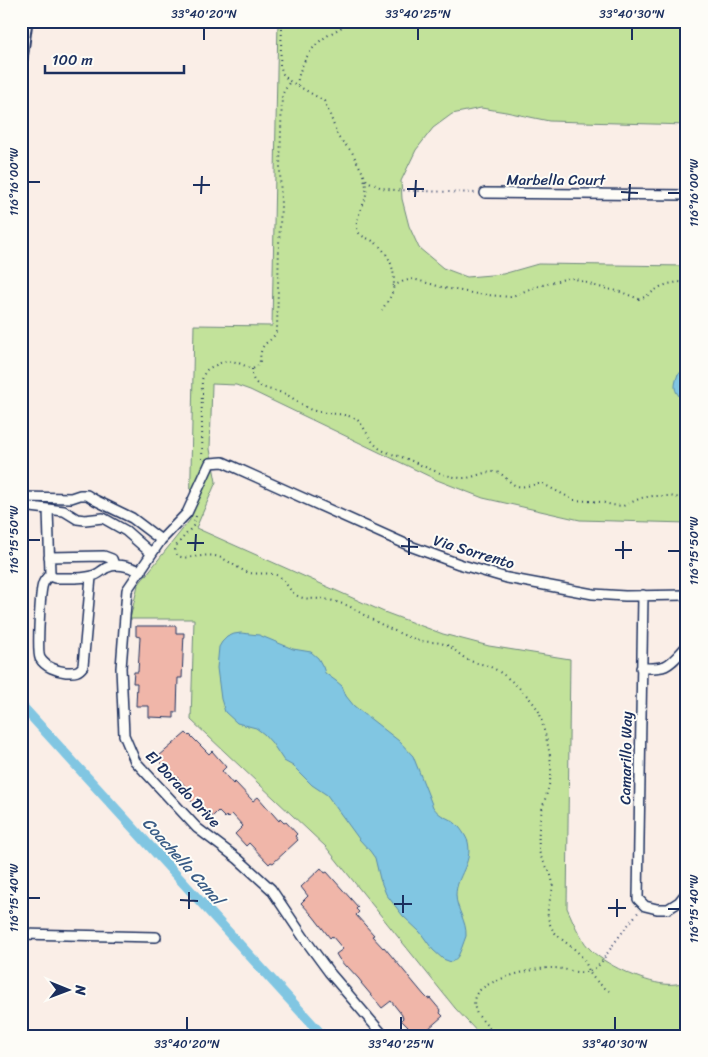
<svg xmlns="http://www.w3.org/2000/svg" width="708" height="1057" font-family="Sriracha,sans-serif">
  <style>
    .green { fill: #c2e29a; stroke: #6e887c }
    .water { fill: #81c6e2; stroke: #588aad }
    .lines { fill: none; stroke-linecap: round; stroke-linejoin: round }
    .canal { stroke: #81c6e2; stroke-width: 10 }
    .building { fill: #f0b6a9; stroke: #1b2f5e }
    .minor-casing { stroke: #1b2f5e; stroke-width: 12 }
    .major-casing { stroke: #1b2f5e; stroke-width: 15 }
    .path { stroke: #1b2f5e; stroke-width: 2; stroke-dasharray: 1 4; stroke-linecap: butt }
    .minor { stroke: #fdfcf7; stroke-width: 9 }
    .major { stroke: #fdfcf7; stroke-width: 11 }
    .ticks { fill: none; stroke: #1b2f5e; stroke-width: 2 }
    .labels { text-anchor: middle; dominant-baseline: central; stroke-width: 4; stroke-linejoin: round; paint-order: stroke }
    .street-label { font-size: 15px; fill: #1b2f5e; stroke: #fdfcf7 }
    .water-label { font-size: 16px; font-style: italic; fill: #3a5c86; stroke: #fdfcf7 }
    .neatline { fill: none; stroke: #1b2f5e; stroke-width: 2 }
    .ticks-label { font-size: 12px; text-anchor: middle; fill: #1b2f5e }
  </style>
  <rect width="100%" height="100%" fill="#faeee7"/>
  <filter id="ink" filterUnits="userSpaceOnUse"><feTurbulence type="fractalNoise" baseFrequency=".02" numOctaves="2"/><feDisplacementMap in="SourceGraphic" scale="10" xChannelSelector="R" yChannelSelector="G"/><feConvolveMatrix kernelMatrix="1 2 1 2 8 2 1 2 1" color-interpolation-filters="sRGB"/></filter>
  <g filter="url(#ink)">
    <path class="green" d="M278,21h409v104l-138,-4 -43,-9 -25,-4 -29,6 -19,14 -17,22 -15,31 1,18 7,27 10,22 24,20 24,9 36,-3 35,-10 149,2v257l-107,-3 -97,-22 -46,-18 -187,-90 -14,-5 -24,-1 -2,65 6,33 -20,46 188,84 59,22 46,12 81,13 -3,249c6,13 12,29 22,40 14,16 54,34 75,36 8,1 16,0 23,-3v55h-206l-26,-28 -129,-161 -135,-127 3,-101h-64l8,-34 52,-65 4,-195 78,1z"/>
    <path class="water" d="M684,371h3v34c-12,-14 -15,-14 -9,-31z
      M241,633l18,2 34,14 18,3 7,6 5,9 2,6 11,8 6,5 4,10 8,10 45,35 14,15 20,51c8,11 13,9 22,16 5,4 11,13 13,19 5,22 -12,34 -12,53 0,14 11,26 10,41 -1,4 -3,7 -4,11 -3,7 -4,12 -11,15l-8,-3 -10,-9 -13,-18 -17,-16 -17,-22 -6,-15 -5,-21 -5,-7 -11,-12 -32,-44 -15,-10 -19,-19 -9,-5 -12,-18 -8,-9 -8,-6 -19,-5 -12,-11 -4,-13 -4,-31 2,-21 3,-5 5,-5 7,-3z"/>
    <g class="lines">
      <path class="canal" d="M22,706l301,330"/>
    </g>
    <path class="building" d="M136,626h40v7h8l-2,45h-4l-1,34h-3v6l-25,-1v-11h-13l1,-23h-4l1,-11h4l2,-35 -4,-1z
      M186,733l3,3 1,-1 19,19 3,-3 14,16 -4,4 11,13 2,-2 18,19 5,-4 21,24 1,-2 4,4 2,-1 11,12 -2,2 3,4 -25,23 -2,-1 -2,2 -20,-21 -3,3 -11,-12 8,-8 -11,-12 -4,4 -2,-2 -1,2 -7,-7 -6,6 -3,-4 -1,1 -11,-13 -3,3 -7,-8 4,-3 -14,-16 -2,2 -16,-19 2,-2 -2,-2z
      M321,868l4,5 2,-1 31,35 -2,2 3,3 -3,3 18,20 -2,1 11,12 1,-1 40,48 4,4 2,-1 11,13 -1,2 3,3 -23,20h-11l-5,-6 4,-3 -7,-7 2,-2 -1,-2v-1l-11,-14 -9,7 -21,-25h1l-3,-4 -12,-13 -1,1 -7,-8 -3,-5 7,-5 -11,-13 -2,2 -17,-22 -12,-13 7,-7 -7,-9z"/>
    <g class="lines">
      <g class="minor-casing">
        <path id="minor" d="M485,193l202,2
          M21,497l50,1 9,-3h7l8,5 37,18 29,22
          M21,507h10l33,4 13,8 8,1 18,-2 23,13 25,22
          M48,509l2,65 2,3 3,1c12,0 26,1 37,-2 6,-1 9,-5 14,-8 12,-6 23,-1 35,3
          M49,557l55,-1 8,3 2,6
          M50,574c-2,3 -6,6 -7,10 -3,7 -6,68 -3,74 5,9 17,13 26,14 8,0 12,1 17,-6l8,-89
          M643,595l-5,304 7,7 12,3h11l11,-7 8,-10
          M641,668c28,1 27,-2 46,-22
          M21,934l135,3
          M384,1036l-55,-64 -25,-34 -33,-49 -33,-30 -41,-31 -62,-67 -11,-26 -3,-67 6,-78 34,-50 26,-27 23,-50 13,-1 187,84 49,18 48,14 86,16 32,2 62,-1"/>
      </g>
      <g class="major-casing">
        <path id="major" d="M21,59l5,-38"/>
      </g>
      <path class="path" d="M282,29l-2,36 3,9 5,6 36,21 5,11 9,25 14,15 15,29 15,7 13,2 82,3
        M297,85c2,-18 12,-36 27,-47 8,-6 18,-10 26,-17
        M363,175c2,6 4,13 3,19 -1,12 -13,25 -8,37 2,6 11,7 16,11 16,10 24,33 18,51 -2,6 -7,11 -10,17
        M393,286l11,-5 9,-2 32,9 32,6 33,3 25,-10 30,-8 8,-1 22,8 26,6 18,7 6,-2 15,-10 8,-3 11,-2 8,1
        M252,369c0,5 0,10 4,14 8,7 20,7 29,11 10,4 18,14 30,17 12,3 25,2 37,6 13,4 15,25 30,33 8,4 17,6 25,9 17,7 35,17 54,19 12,1 22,-7 34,-6 8,0 13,11 22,14 9,2 17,-3 26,-2l31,16 27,2 11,3 11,1 18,-8 12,-2h16l18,3
        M202,459c1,-22 -1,-44 0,-66 0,-6 -1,-14 2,-19 2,-5 7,-7 12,-9 15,-8 22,-2 36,4 12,-5 6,-11 10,-20 2,-6 7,-7 11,-12 2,-2 2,-4 4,-7l2,-86 2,-38 -1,-38 2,-73 8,-14
        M196,516l-3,10 -17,20 -1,4 3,6c12,5 27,-4 41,1 11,4 20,13 31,16 9,2 22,-2 30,4 7,5 9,15 18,19 7,4 18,2 26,3 6,1 13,3 19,5 8,2 15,8 23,12 10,6 20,11 31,16 6,3 14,6 21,8 8,3 18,1 26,4 9,3 14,10 22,15 7,4 14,4 22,7 14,4 47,34 52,48 4,19 12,39 11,59 -1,13 -6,25 -9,37 -3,12 -4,26 -3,38 0,12 11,20 13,31 3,13 -6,25 -4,38 4,22 21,24 33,39 5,5 6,11 9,17 4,7 12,13 19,18
        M687,1004v11
        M496,1036l-19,-22c-3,-7 -5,-16 1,-22 11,-13 59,-25 75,-24 15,0 27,9 41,1 7,-4 10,-12 15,-18 9,-14 20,-27 30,-40"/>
      <use href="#minor" class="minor"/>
      <use href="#major" class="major"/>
    </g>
  </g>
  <path class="ticks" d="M204,40v-12M418,40v-12M632,40v-12M28,182h12M193,185h17M407,189h17M621,192l17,1M668,193h12M201,194l1,-18M415,197l1,-17M629,201l1,-17M28,540h12M187,543h17M401,546l17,1M615,550h17M195,551l1,-17M668,551h12M409,555v-17M623,559v-18M28,898h12M180,900l18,1M394,904h18M608,908h18M189,909v-17M668,909h12M403,913v-18M617,917v-18M187,1030v-13M401,1030v-13M615,1030v-13"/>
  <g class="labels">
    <g class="street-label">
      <text x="556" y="180">Marbella Court</text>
      <text transform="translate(474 552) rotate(17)">Via Sorrento</text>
      <text transform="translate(626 758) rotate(-89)">Camarillo Way</text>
      <text transform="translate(183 789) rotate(46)">El Dorado Drive</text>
    </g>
    <g class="water-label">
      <text transform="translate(183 861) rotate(48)">Coachella Canal</text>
    </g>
  </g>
  <rect width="708" height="1057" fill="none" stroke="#fdfcf7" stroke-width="55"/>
  <g transform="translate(68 990) rotate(91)" stroke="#fdfcf7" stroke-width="4" paint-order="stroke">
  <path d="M0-4L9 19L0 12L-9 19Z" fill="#1b2f5e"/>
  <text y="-8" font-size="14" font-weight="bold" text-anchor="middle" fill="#1b2f5e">N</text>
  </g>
  <path d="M45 65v8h139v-8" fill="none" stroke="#1b2f5e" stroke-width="2.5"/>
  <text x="52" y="65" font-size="15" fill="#1b2f5e" stroke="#fdfcf7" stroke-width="4" paint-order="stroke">100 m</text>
  <rect x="28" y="28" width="652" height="1002" class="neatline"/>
  <g class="ticks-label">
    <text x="204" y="18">33°40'20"N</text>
    <text x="418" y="18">33°40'25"N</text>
    <text x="632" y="18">33°40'30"N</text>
    <text transform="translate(14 182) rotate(-90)" y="4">116°16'00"W</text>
    <text transform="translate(694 193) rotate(-90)" y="4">116°16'00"W</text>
    <text transform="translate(14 540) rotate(-90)" y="4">116°15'50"W</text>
    <text transform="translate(694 551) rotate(-90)" y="4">116°15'50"W</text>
    <text transform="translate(14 898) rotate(-90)" y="4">116°15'40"W</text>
    <text transform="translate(694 909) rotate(-90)" y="4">116°15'40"W</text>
    <text x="187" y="1048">33°40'20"N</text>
    <text x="401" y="1048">33°40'25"N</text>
    <text x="615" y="1048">33°40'30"N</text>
  </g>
</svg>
